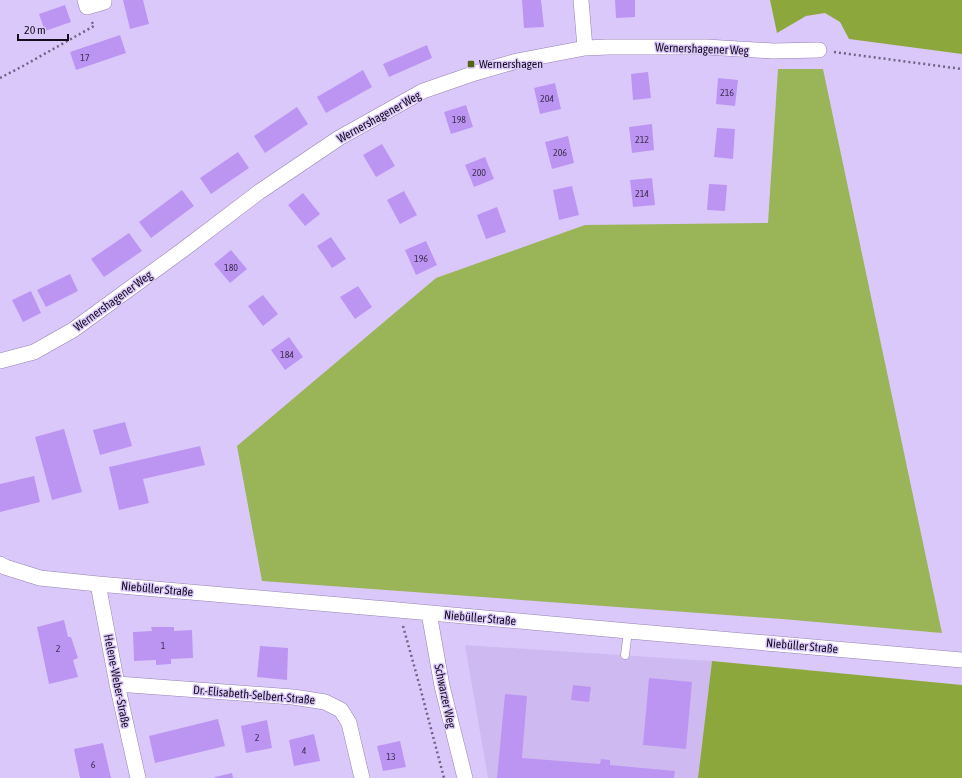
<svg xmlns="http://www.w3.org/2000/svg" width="962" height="778" font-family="'Asap Condensed',sans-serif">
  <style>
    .built { fill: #cebaf0 }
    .green { fill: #9ab458 }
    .forest { fill: #8ca83c }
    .building { fill: #bc95f2 }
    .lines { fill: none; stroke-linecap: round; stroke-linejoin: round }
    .lane-casing { stroke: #9583b1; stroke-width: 9 }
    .street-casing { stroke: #9583b1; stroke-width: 16 }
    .path { stroke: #6f6383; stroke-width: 2.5; stroke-dasharray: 2 3; stroke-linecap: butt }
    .lane { stroke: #fff; stroke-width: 8 }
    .street { stroke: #fff; stroke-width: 15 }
    .poi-dot { fill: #526612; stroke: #dbc8fa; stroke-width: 1.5 }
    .labels { text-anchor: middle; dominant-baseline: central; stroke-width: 3; stroke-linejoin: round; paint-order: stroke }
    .number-label { font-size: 10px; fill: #3f3054 }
    .street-label { font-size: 12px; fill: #150e1f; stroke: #dbc8fa }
    .poi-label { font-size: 12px; fill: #150e1f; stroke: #dbc8fa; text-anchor: start }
  </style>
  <rect width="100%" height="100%" fill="#dbc8fa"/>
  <path class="built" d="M465,645l247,16 -14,117h-210z"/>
  <path class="green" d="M778,69h45l119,564 -160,-14 -520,-38 -25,-135 199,-168 149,-53 183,-2z"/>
  <path class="forest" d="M770,0h192v54l-113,-15 -9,-17 -15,-9 -19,3 -29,17z
    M712,661l250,24v93h-264z"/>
  <path class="building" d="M123,0h20l6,24 -19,5z
    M522,0h19l3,27 -20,1z
    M615,0h20v17l-19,1z
    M65,5l6,17 -26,9 -6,-17z
    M120,35l6,18 -50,17 -6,-18z
    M427,45l5,13 -43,19 -6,-13z
    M363,70l9,17 -46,26 -9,-16z
    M648,72l3,26 -18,2 -2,-26z
    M718,78l20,2 -3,26 -19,-2z
    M555,83l6,26 -21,5 -6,-26z
    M466,105l7,22 -22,7 -7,-22z
    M297,107l11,17 -43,29 -11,-17z
    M652,124l2,26 -22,3 -3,-26z
    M717,128l18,1 -2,30 -19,-2z
    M568,136l6,27 -22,6 -7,-27z
    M382,144l13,22 -19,11 -13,-22z
    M238,152l11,16 -38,26 -11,-16z
    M485,157l9,22 -20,8 -9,-22z
    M652,178l3,27 -22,2 -3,-27z
    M709,184l18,1 -2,26 -18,-1z
    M572,186l7,29 -20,5 -6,-30z
    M182,190l12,16 -43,32 -12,-16z
    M404,191l13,24 -17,9 -13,-24z
    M303,193l17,21 -15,12 -17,-21z
    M497,207l9,25 -20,7 -9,-24z
    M129,233l13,18 -38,26 -13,-18z
    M331,237l15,22 -14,9 -15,-22z
    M426,241l11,24 -21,10 -11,-25z
    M231,250l16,19 -17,14 -16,-19z
    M70,274l8,17 -32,16 -9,-17z
    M358,286l14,21 -17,12 -15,-22z
    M31,291l10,22 -18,9 -11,-22z
    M263,295l15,19 -15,12 -15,-20z
    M289,337l14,20 -18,13 -14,-20z
    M125,422l7,24 -32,9 -7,-25z
    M64,429l18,63 -30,8 -17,-63z
    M200,446l5,19 -62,14 6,24 -30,7 -10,-43z
    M34,476l6,26 -40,10v-28z
    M64,620l4,17h3l7,21 -5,2 5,17 -29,7 -12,-57z
    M151,627h23v4l18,-1 1,28 -22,1v5l-15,1v-5l-22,1 -1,-29 19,-1z
    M260,646l28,2 -1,32 -30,-3z
    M649,678l43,4 -6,67 -43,-4z
    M573,685l18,2 -2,15 -18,-2z
    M505,694l22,2 -5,62 78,6 1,-5 9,1v5l65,6 -1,7h-177z
    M218,719l7,27 -70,17 -6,-27z
    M267,720l5,28 -26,5 -5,-27z
    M314,734l6,27 -26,5 -5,-26z
    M400,741l6,26 -23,4 -6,-25z
    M103,743l8,35h-31l-6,-29z
    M232,773l1,5h-18v-1z"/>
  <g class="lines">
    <g class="lane-casing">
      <path id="lane" d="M625,655l3,-24"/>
    </g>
    <g class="street-casing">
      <path id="street" d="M85,0l2,7 17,-5v-2
        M581,0l4,48
        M0,361l34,-9 39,-22 111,-81 75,-57 80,-54 84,-47 52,-18 42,-12 68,-13 23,-1h98l67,4 46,-1
        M0,564l5,3 35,11 58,6 300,26 230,21 334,29
        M98,584l19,100 21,94
        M429,613l13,73 23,92
        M117,684l176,13 32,5 16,8 8,13 13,55"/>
    </g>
    <path class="path" d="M834,52l128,17
      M0,78l23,-12 71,-40 -2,-4
      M403,626l17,61 24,91"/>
    <use href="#lane" class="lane"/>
    <use href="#street" class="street"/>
  </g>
  <rect class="poi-dot" x="467" y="60" width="8" height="8" rx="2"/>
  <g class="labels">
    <g class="number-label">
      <text x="85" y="57">17</text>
      <text x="727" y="92">216</text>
      <text x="547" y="98">204</text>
      <text x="459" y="119">198</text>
      <text x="642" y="139">212</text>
      <text x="560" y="152">206</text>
      <text x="479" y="172">200</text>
      <text x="642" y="193">214</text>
      <text x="421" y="258">196</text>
      <text x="231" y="267">180</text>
      <text x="287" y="354">184</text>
      <text x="163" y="645">1</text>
      <text x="58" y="648">2</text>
      <text x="257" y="737">2</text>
      <text x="304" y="750">4</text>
      <text x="391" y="756">13</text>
      <text x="93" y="764">6</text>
    </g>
    <g class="street-label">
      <text transform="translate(702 49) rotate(2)">Wernershagener Weg</text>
      <text transform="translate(379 117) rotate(-29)">Wernershagener Weg</text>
      <text transform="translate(113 301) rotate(-36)">Wernershagener Weg</text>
      <text transform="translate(157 589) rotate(5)">Niebüller Straße</text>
      <text transform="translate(480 618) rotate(5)">Niebüller Straße</text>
      <text transform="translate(802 646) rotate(5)">Niebüller Straße</text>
      <text transform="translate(117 681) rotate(79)">Helene-Weber-Straße</text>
      <text transform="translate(254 695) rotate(5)">Dr.-Elisabeth-Selbert-Straße</text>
      <text transform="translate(445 696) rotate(78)">Schwarzer Weg</text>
    </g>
    <g class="poi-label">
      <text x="479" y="64">Wernershagen</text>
    </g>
  </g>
  <path d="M18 34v6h50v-6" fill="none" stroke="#150e1f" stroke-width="2"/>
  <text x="24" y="34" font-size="12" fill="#150e1f" stroke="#dbc8fa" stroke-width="3" paint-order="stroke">20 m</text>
</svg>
